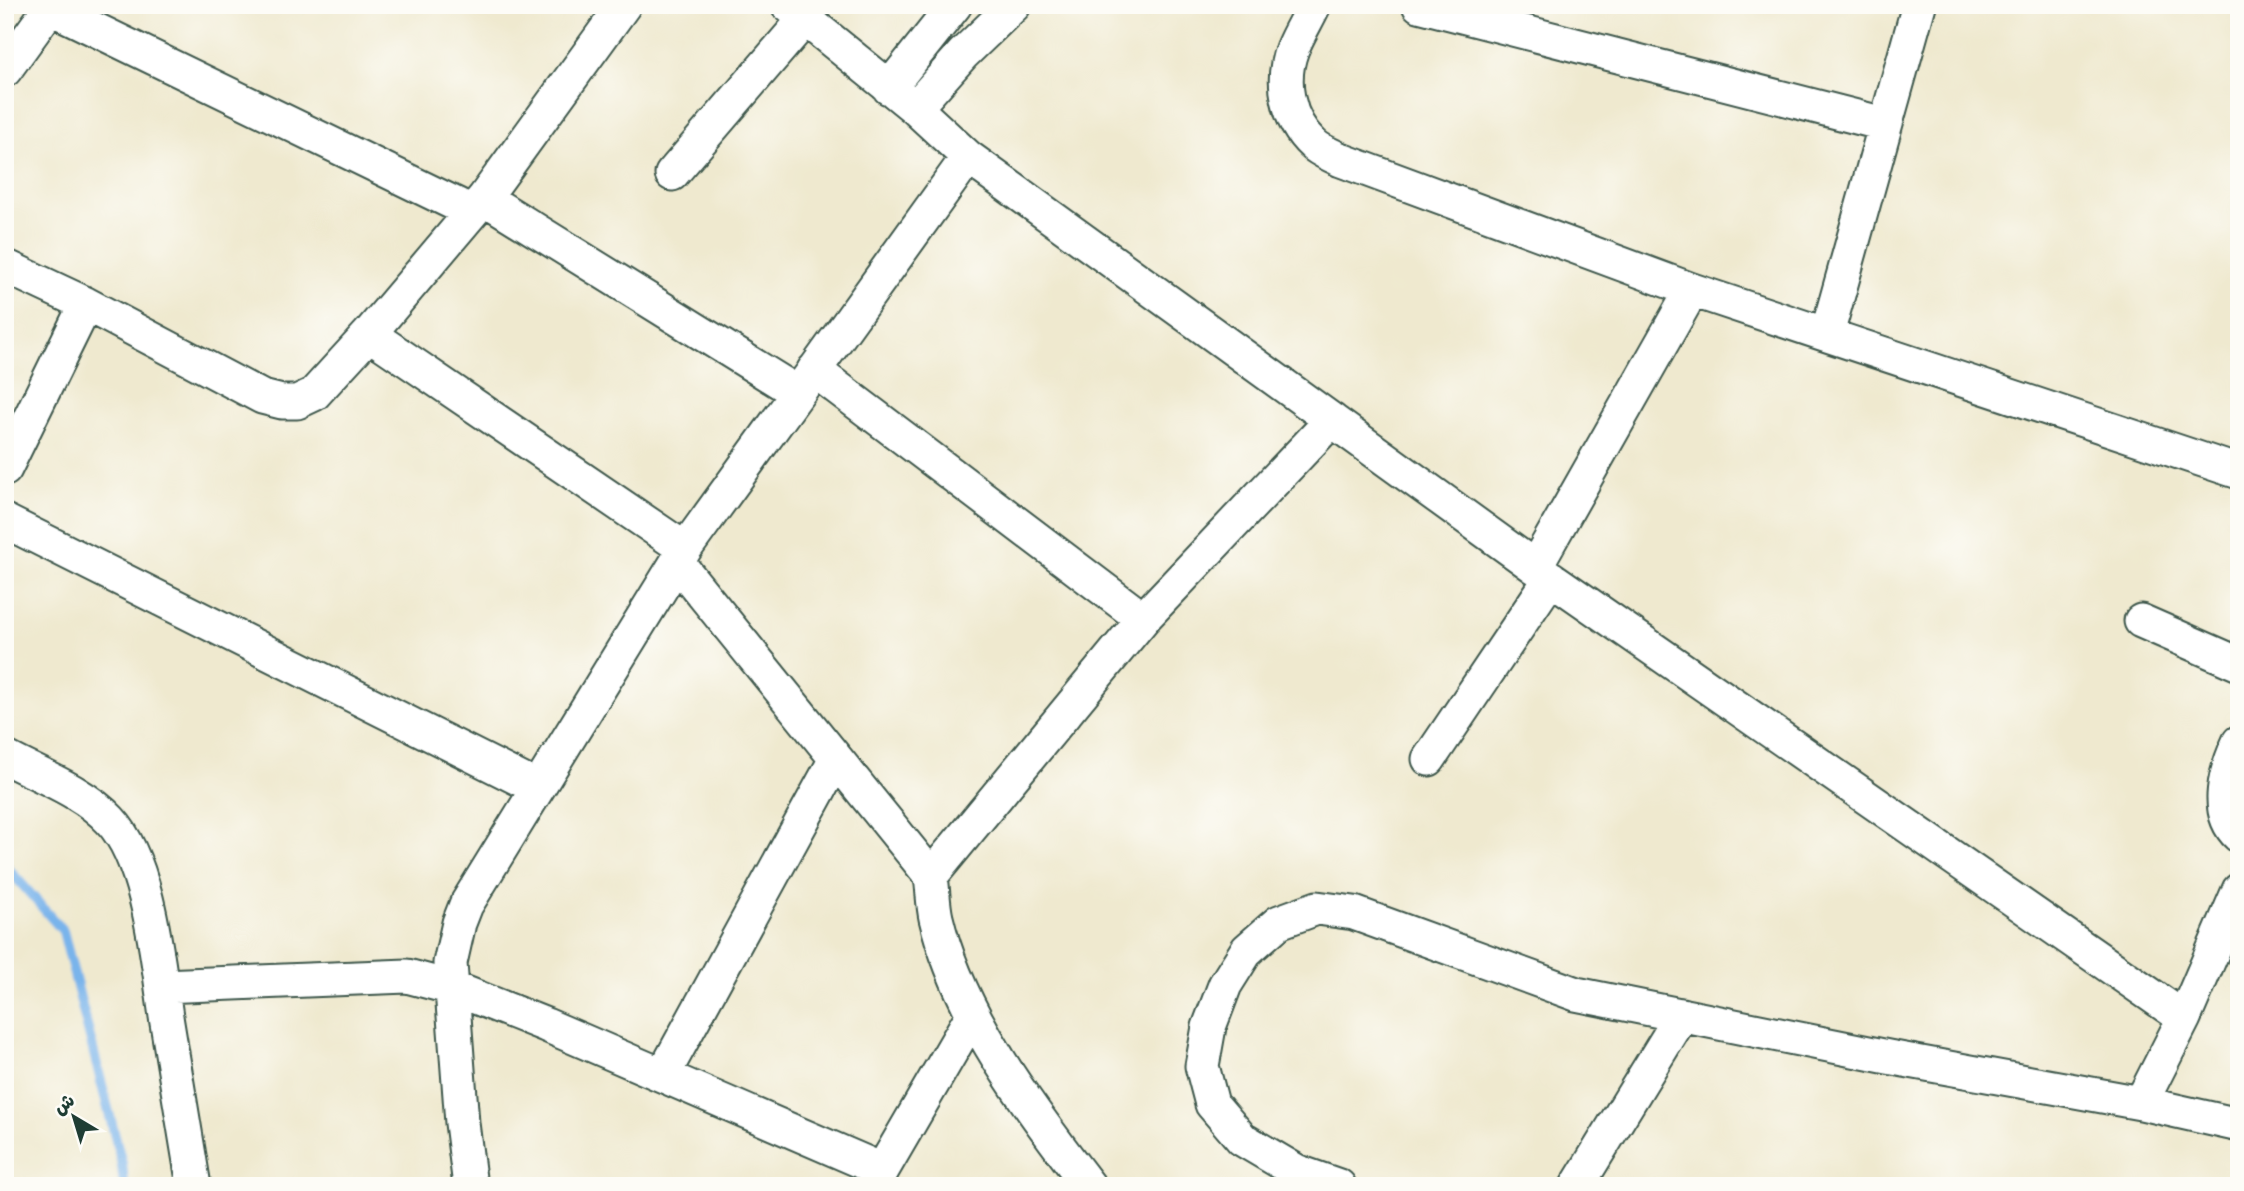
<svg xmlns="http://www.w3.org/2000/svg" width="2244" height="1191" font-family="Caveat,'Playpen Sans Arabic',sans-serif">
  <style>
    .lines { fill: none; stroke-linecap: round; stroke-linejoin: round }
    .stream { stroke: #79b4eb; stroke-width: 10 }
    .minor-casing { stroke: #3e574b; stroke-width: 37 }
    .minor { stroke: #fff; stroke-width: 33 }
  </style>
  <rect width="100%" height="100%" fill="#fdfcf7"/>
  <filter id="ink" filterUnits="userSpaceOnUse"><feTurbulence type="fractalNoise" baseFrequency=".0143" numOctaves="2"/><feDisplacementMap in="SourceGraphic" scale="14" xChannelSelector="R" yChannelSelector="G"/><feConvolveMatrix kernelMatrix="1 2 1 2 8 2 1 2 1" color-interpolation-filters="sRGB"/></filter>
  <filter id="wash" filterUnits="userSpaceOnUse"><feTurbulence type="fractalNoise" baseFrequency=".00686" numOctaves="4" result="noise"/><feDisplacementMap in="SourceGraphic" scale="28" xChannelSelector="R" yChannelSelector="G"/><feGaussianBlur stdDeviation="1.57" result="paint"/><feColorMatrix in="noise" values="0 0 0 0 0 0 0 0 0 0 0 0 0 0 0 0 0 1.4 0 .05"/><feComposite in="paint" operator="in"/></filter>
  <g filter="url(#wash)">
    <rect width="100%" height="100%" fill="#efe9cf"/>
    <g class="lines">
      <path class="stream" d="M5,865l58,66 59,233 2,22"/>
    </g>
  </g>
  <g filter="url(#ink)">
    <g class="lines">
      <g class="minor-casing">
        <path id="minor" d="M788,5l127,103 53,49 567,410 649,451
          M1314,5c-7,15 -16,29 -22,44 -12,32 -5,71 21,95 7,7 19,11 28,16l351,130 547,182
          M1419,5l465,119
          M51,8l421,204
          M5,70l47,-65
          M889,88l66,-83
          M915,108l48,-54 51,-49
          M672,174l133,-155
          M484,198l314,195 170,-236
          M5,266l81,38 176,93 20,5h15l17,-8 55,-60 115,-136 140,-193
          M369,334l316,215
          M1827,334l92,-329
          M814,370l329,249
          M5,469l81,-165
          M5,521l533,267
          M677,562l254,314c2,14 2,29 5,42 23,97 93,190 153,268
          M1535,567l157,-277
          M2141,621l98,43
          M2239,742c-13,28 -26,70 0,94
          M5,757c35,19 78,34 105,63 40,42 48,146 57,203 9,54 18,108 27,163
          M1429,759l122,-181
          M931,876l212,-257 189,-199
          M162,986l245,-10 46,12 93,37 336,145
          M663,1075l173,-316
          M2141,1103l43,-85 55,-128
          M470,1186l-8,-63 -12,-160 9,-40 7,-18 219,-356 113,-156
          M873,1186l100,-172
          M1339,1186l-43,-15 -54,-32 -30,-35 -10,-38 7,-39 16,-42 22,-35 32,-28 38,-14 37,5 222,81 312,63 253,46 98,22
          M1577,1186l105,-171"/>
      </g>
      <use href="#minor" class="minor"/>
    </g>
  </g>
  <rect width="2244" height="1191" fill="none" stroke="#fdfcf7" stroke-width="28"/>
  <g transform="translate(74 1117) rotate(322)" stroke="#fdfcf7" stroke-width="5" paint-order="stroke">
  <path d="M0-5L12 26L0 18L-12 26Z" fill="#1f3d34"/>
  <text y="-10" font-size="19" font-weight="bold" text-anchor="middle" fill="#1f3d34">ش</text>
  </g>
</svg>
